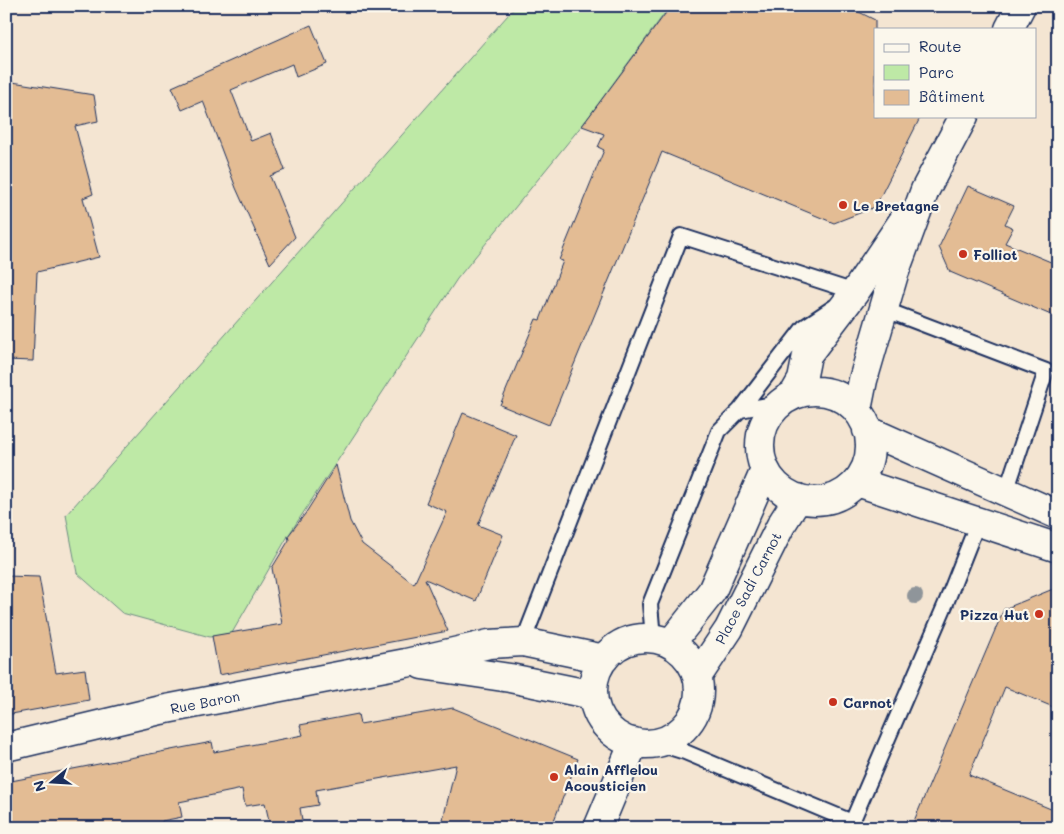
<svg xmlns="http://www.w3.org/2000/svg" width="1064" height="834" font-family="Mali,sans-serif">
  <style>
    .green { fill: #bee9a6; stroke: #6c8c82 }
    .building { fill: #e3bc94; stroke: #1b2f5e }
    .lines { fill: none; stroke-linecap: round; stroke-linejoin: round }
    .service-casing { stroke: #1b2f5e; stroke-width: 18 }
    .secondary-casing { stroke: #1b2f5e; stroke-width: 31 }
    .service { stroke: #fbf7ec; stroke-width: 14 }
    .secondary { stroke: #fbf7ec; stroke-width: 28 }
    .tree { fill: #8f959a }
    .poi-dot { fill: #c8321e; stroke: #fbf7ec; stroke-width: 2 }
    .labels { text-anchor: middle; dominant-baseline: central; stroke-width: 4.5; stroke-linejoin: round; paint-order: stroke }
    .poi-label { font-size: 14px; font-weight: bold; fill: #1b2f5e; stroke: #fbf7ec; text-anchor: start }
    .street-label { font-size: 14px; fill: #1b2f5e; stroke: #fbf7ec }
  </style>
  <rect width="100%" height="100%" fill="#f4e5d2"/>
  <filter id="ink" filterUnits="userSpaceOnUse"><feTurbulence type="fractalNoise" baseFrequency=".02" numOctaves="2"/><feDisplacementMap in="SourceGraphic" scale="10" xChannelSelector="R" yChannelSelector="G"/><feConvolveMatrix kernelMatrix="1 2 1 2 8 2 1 2 1" color-interpolation-filters="sRGB"/></filter>
  <g filter="url(#ink)">
    <path class="green" d="M516,6h154l-83,113 -130,160 -169,257 -56,97 -22,4 -88,-24 -45,-40 -11,-58z"/>
    <path class="building" d="M671,6h176l28,14v96h46l-46,91 -41,16 -172,-71 -113,273 -49,-20 36,-86 4,1 23,-59 -4,-1 45,-110 -6,-3 6,-13 -22,-8z
      M311,25l16,39 -31,13 -4,-13 -61,26 20,51 20,-8 14,37 -15,6 25,61 -25,27 -34,-76 -33,-87 -21,9 -10,-23z
      M6,81l88,14 4,26 -23,5 18,68 -10,4 16,59 -62,15 -4,89 -27,-1z
      M968,186l46,20 -9,18 8,4 -8,15 53,22v53l-108,-46 -11,-25z
      M463,413l53,22 -38,90 25,10 -27,66 -51,-22 23,52 -229,44 -7,-39 70,-12 -10,-56 17,-28 -1,-4 17,-22 31,-49 14,56 12,23 52,40 33,-72 -21,-9z
      M6,576l33,1 17,96 29,-4 4,31 -83,15z
      M1058,587v66l-7,18 7,2v36l-53,-22 -36,88 89,37v16h-147l93,-219z
      M453,708l125,51 -27,69h-110l15,-63 -140,25 2,15 -18,3 2,12 -32,5 -5,-22 -20,3 -3,-17 -63,13 3,15 -20,4 1,7h-157v-46l206,-40 2,10 89,-17 -3,-10 58,-11 2,10z"/>
    <g class="lines">
      <g class="service-casing">
        <path id="service" d="M886,310l160,61 -40,121
          M740,410l39,-7
          M653,638l-3,-34 69,-173 21,-21 64,-83 30,-20
          M523,642l158,-406 174,56
          M656,743l29,9 167,70 94,-219 32,-81"/>
      </g>
      <g class="secondary-casing">
        <path id="secondary" d="M1009,29l12,-23
          M760 446a55 55 0 1 1 110 0a55 55 0 1 1-110 0Z
          M794,394l8,-14 5,-25 48,-63 50,-74
          M857,410l6,-30 31,-106 31,-84 39,-74
          M867,430l191,85
          M857,482l201,66
          M593 691a53 53 0 1 1 106 0a53 53 0 1 1-106 0Z
          M671,643l41,-52 53,-121
          M422,665l88,13 83,17
          M697,677l32,-48 52,-104 17,-27
          M6,747l155,-37 245,-47 83,-19 34,-2 81,17
          M598,828l36,-86"/>
      </g>
      <use href="#service" class="service"/>
      <use href="#secondary" class="secondary"/>
    </g>
    <circle class="tree" cx="915" cy="596" r="8"/>
  </g>
  <g class="poi-dot">
    <circle cx="843" cy="205" r="5"/>
    <circle cx="963" cy="254" r="5"/>
    <circle cx="1039" cy="614" r="5"/>
    <circle cx="833" cy="702" r="5"/>
    <circle cx="554" cy="777" r="5"/>
  </g>
  <g class="labels">
    <g class="poi-label">
      <text x="853" y="205">Le Bretagne</text>
      <text x="973" y="254">Folliot</text>
      <text x="1029" y="614" text-anchor="end">Pizza Hut</text>
      <text x="843" y="702">Carnot</text>
      <text x="564" y="769">Alain Afflelou<tspan x="564" dy="16">Acousticien</tspan></text>
    </g>
    <g class="street-label">
      <text transform="translate(748 588) rotate(-62)">Place Sadi Carnot</text>
      <text transform="translate(205 702) rotate(-11)">Rue Baron</text>
    </g>
  </g>
  <rect width="1064" height="834" fill="none" stroke="#fbf7ec" stroke-width="25"/>
  <rect x="12" y="12" width="1039" height="809" fill="none" stroke="#1b2f5e" stroke-width="2" filter="url(#ink)"/>
  <rect x="874" y="28" width="162" height="90" fill="#fbf7ec" stroke="#a1a7b3"/>
  <rect x="884" y="44" width="25" height="8" fill="#fbf7ec" stroke="#a1a7b3"/>
  <text x="919" y="52" font-size="15" fill="#1b2f5e">Route</text>
  <rect x="884" y="65" width="25" height="15" fill="#bee9a6" stroke="#a1a7b3"/>
  <text x="919" y="78" font-size="15" fill="#1b2f5e">Parc</text>
  <rect x="884" y="90" width="25" height="15" fill="#e3bc94" stroke="#a1a7b3"/>
  <text x="919" y="102" font-size="15" fill="#1b2f5e">Bâtiment</text>
  <g transform="translate(52 782) rotate(252)" stroke="#fbf7ec" stroke-width="4" paint-order="stroke">
  <path d="M0-4L9 19L0 12L-9 19Z" fill="#1b2f5e"/>
  <text y="-8" font-size="14" font-weight="bold" text-anchor="middle" fill="#1b2f5e">N</text>
  </g>
</svg>
